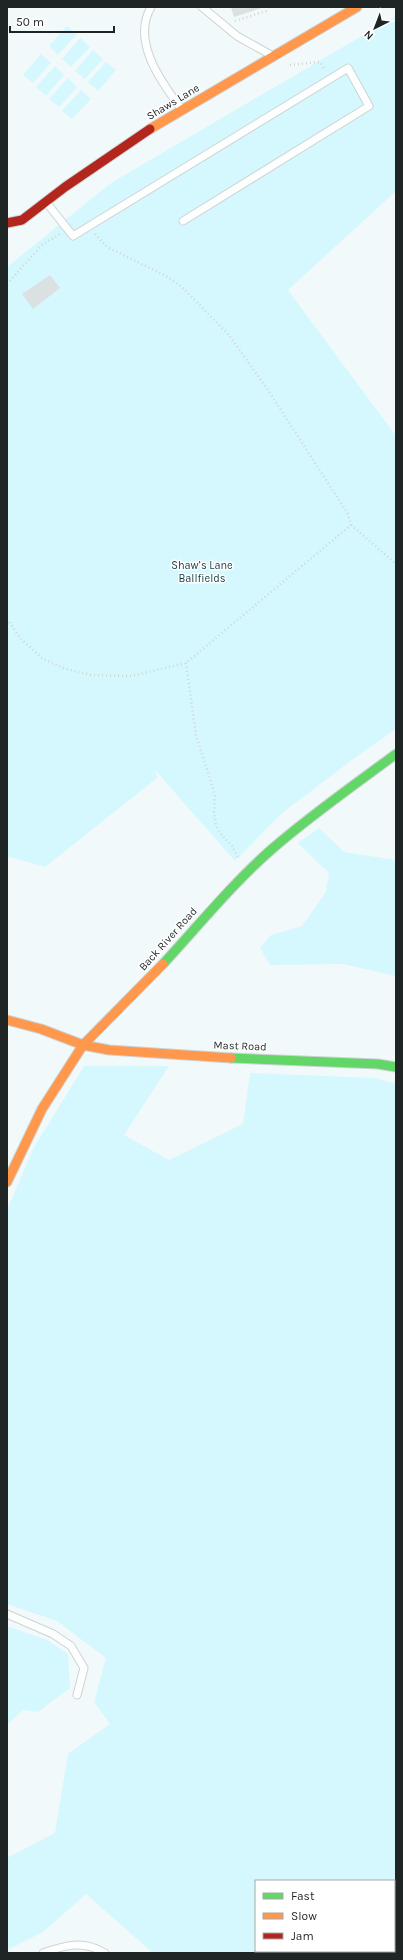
<svg xmlns="http://www.w3.org/2000/svg" width="403" height="1960" font-family="Karla,sans-serif">
  <style>
    .green { fill: #d4f8fd; fill-rule: evenodd }
    .building { fill: #dbe1e2 }
    .lines { fill: none; stroke-linecap: round; stroke-linejoin: round }
    .lane-casing { stroke: #ced3d4; stroke-width: 9 }
    .fast-casing { stroke: #ced3d4; stroke-width: 11 }
    .slow-casing { stroke: #ced3d4; stroke-width: 11 }
    .jam-casing { stroke: #ced3d4; stroke-width: 11 }
    .path { stroke: #d3d5d5; stroke-width: 2.5; stroke-dasharray: 1 3; stroke-linecap: butt }
    .lane { stroke: #fdfefe; stroke-width: 7 }
    .fast { stroke: #63d668; stroke-width: 9 }
    .slow { stroke: #ff974d; stroke-width: 9 }
    .jam { stroke: #b3261e; stroke-width: 9 }
    .labels { text-anchor: middle; dominant-baseline: central; stroke-width: 3; stroke-linejoin: round; paint-order: stroke }
    .street-label { font-size: 11px; fill: #1f2425; stroke: #fff }
    .park-label { font-size: 11px; fill: #0e3d41; stroke: #fff }
  </style>
  <rect width="100%" height="100%" fill="#f2f9fa"/>
  <path class="green" d="M396,16v175l-108,99 108,146v293l-40,28 -74,56 -47,48 -80,-91 2,8 -112,89 -38,-11v-589l104,-84z
    M67,26l10,8 -19,21 -9,-9z
    M80,38l10,9 -19,20 -9,-8z
    M93,50l10,9 -18,20 -10,-8z
    M41,54l10,9 -18,20 -10,-8z
    M106,62l10,8 -18,21 -10,-9z
    M55,66l9,9 -18,21 -10,-9z
    M68,78l9,9 -18,20 -10,-8z
    M81,90l10,9 -19,20 -10,-8z
    M319,828l25,24 52,8v116l-53,-12 -73,1 -10,-17 11,-13 31,-9 24,-34 3,-19 -31,-30z
    M84,1066h85l-45,69 45,25 74,-36 7,-51 125,5 21,6v869h-243l-67,-59 -43,38 -36,18v-92l48,-25 13,-79 42,-30 -16,-22 12,-44 -49,-37 -50,-17v-394l26,-61zM256,1881h138v70h-138z
    M7,1626l40,14 21,14 2,34 -32,24 -15,-2 -16,15z"/>
  <path class="building" d="M231,7h34l-31,10z
    M50,275l10,13 -27,21 -11,-15z"/>
  <g class="lines">
    <g class="lane-casing">
      <path id="lane" d="M151,7c-20,35 11,76 31,103
        M202,7l35,29 34,19
        M46,202l27,34 275,-168 21,38 -186,115
        M7,1614l46,20 18,12 13,22 -7,27
        M43,1953c22,-8 40,-13 62,0"/>
    </g>
    <g class="fast-casing">
      <path id="fast" d="M163,964c36,-39 70,-81 109,-115 39,-34 82,-64 124,-95
        M231,1058l147,6 18,3"/>
    </g>
    <g class="slow-casing">
      <path id="slow" d="M150,129l207,-122
        M7,1020l34,9 42,16 26,5 122,8
        M7,1182l35,-73 41,-64 80,-81"/>
    </g>
    <g class="jam-casing">
      <path id="jam" d="M7,223l15,-3 43,-33 85,-58"/>
    </g>
    <path class="path" d="M235,21l31,-10 2,-4
      M290,65l30,-3 5,8
      M7,284l36,-40 17,-10
      M351,525l45,39
      M7,619l14,20 22,20 20,9 28,7 40,1 55,-13 165,-138 -3,-11 -80,-124 -40,-56 -47,-48 -17,-11 -57,-28 -13,-14
      M186,663l10,72 19,60 -1,17 2,14 4,7 12,13 7,13"/>
    <use href="#lane" class="lane"/>
    <use href="#fast" class="fast"/>
    <use href="#slow" class="slow"/>
    <use href="#jam" class="jam"/>
  </g>
  <g class="labels">
    <g class="street-label">
      <text transform="translate(173 102) rotate(-31)">Shaws Lane</text>
      <text transform="translate(168 939) rotate(-48)">Back River Road</text>
      <text transform="translate(240 1046) rotate(2)">Mast Road</text>
    </g>
    <g class="park-label">
      <text x="202" y="565">Shaw’s Lane<tspan x="202" dy="13">Ballfields</tspan></text>
    </g>
  </g>
  <rect width="403" height="1960" fill="none" stroke="#1f2425" stroke-width="16"/>
  <rect x="255" y="1880" width="140" height="72" fill="#ffffff" stroke="#a5a7a8"/>
  <rect x="263" y="1893" width="20" height="6" fill="#63d668" stroke="#a5a7a8"/>
  <text x="291" y="1900" font-size="12" fill="#1f2425">Fast</text>
  <rect x="263" y="1913" width="20" height="6" fill="#ff974d" stroke="#a5a7a8"/>
  <text x="291" y="1920" font-size="12" fill="#1f2425">Slow</text>
  <rect x="263" y="1933" width="20" height="6" fill="#b3261e" stroke="#a5a7a8"/>
  <text x="291" y="1940" font-size="12" fill="#1f2425">Jam</text>
  <g transform="translate(375 28) rotate(222)" stroke="#ffffff" stroke-width="3" paint-order="stroke">
  <path d="M0-3L7 15L0 10L-7 15Z" fill="#1f2425"/>
  <text y="-6" font-size="11" font-weight="bold" text-anchor="middle" fill="#1f2425">N</text>
  </g>
  <path d="M10 26v6h104v-6" fill="none" stroke="#1f2425" stroke-width="2"/>
  <text x="16" y="26" font-size="12" fill="#1f2425" stroke="#ffffff" stroke-width="3" paint-order="stroke">50 m</text>
</svg>
